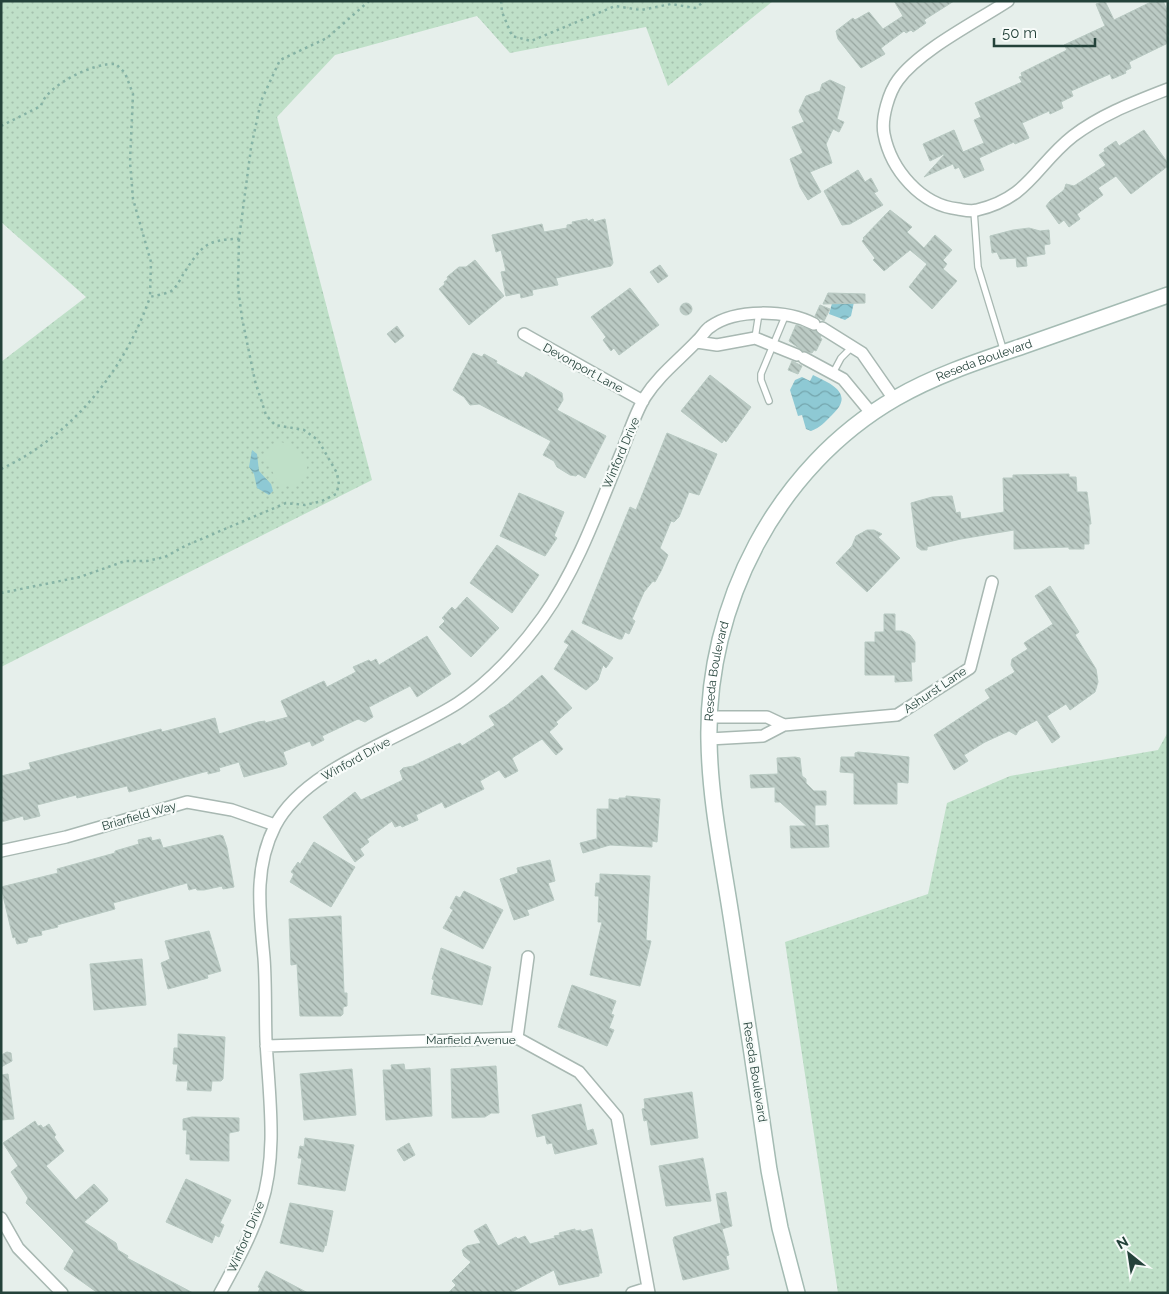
<svg xmlns="http://www.w3.org/2000/svg" width="1169" height="1294" font-family="Raleway,sans-serif">
  <style>
    .grass { fill: url(#grass-dots) }
    .garden { fill: #bfe0c8 }
    .water { fill: url(#water-waves) }
    .building { fill: url(#building-back-hatch); stroke: #b8c9c2 }
    .lines { fill: none; stroke-linecap: round; stroke-linejoin: round }
    .lane-casing { stroke: #a8b8b2; stroke-width: 8 }
    .street-casing { stroke: #a8b8b2; stroke-width: 14 }
    .secondary-casing { stroke: #a4bbb3; stroke-width: 18 }
    .path { stroke: #86b3a5; stroke-width: 2.5; stroke-dasharray: 2.5 4; stroke-linecap: butt }
    .lane { stroke: #fff; stroke-width: 5.5 }
    .street { stroke: #fff; stroke-width: 11 }
    .secondary { stroke: #fff; stroke-width: 15 }
    .labels { text-anchor: middle; dominant-baseline: central; stroke-width: 4.5; stroke-linejoin: round; paint-order: stroke }
    .street-label { font-size: 12px; fill: #24423a; stroke: #f7fbf9 }
  </style>
  <defs>
    <pattern id="grass-dots" width="8" height="8" patternUnits="userSpaceOnUse" patternTransform="scale(1.25)"><rect width="8" height="8" fill="#bfe0c8"/><path d="M2 2h.1M6 6h.1" fill="none" stroke="#a4c1ad" stroke-width="1.8" stroke-linecap="round"/></pattern>
    <pattern id="water-waves" width="16" height="10" patternUnits="userSpaceOnUse" patternTransform="scale(1.25)"><rect width="16" height="10" fill="#8ec9d4"/><path d="M0 5q4-4 8 0t8 0" fill="none" stroke="#74a5ad"/></pattern>
    <pattern id="building-back-hatch" width="6" height="6" patternUnits="userSpaceOnUse" patternTransform="scale(1.25)"><rect width="6" height="6" fill="#bbcac4"/><path d="M-1 5l2 2M0 0l6 6M5-1l2 2" fill="none" stroke="#98a6a0"/></pattern>
  </defs>
  <rect width="100%" height="100%" fill="#e6efeb"/>
  <path class="grass" d="M1,1h772l-105,85 -22,-59 -136,26 -33,-37 -142,39 -58,62 95,363 -371,187v-305l85,-65 -85,-75z
    M1168,732v561h-330l-53,-351 143,-48 19,-91 63,-27 148,-26z"/>
  <path class="garden" d="M281,442l12,4 15,16 -3,17 -9,7h-13l-6,-6 -13,-24c5,-9 8,-12 17,-14z"/>
  <path class="water" d="M833,300h9v4l12,-2 -3,14 -6,4 -16,-6z
    M813,375c19,9 42,19 19,40 -8,8 -11,12 -21,16l-5,-2 -4,-14 -4,1 -8,-26 5,-10 7,-3 8,4z
    M252,450l5,4 2,17 12,13 2,7 -4,4 -12,-7 -3,-14 -5,-7z"/>
  <path class="building" d="M894,1h60l-30,19 2,3 -13,9 -2,-2 -5,3 -2,-2 -23,17 4,6 -24,14 -23,-29 -2,-8 17,-13 2,2 14,-8 14,17 20,-13z
    M1105,1l9,19 39,-19h10l5,11v31l-39,19 2,6 -6,3 1,2 -14,6 -2,-5 -39,17 2,5 -12,6 2,6 -13,6 -1,-3 -27,12 7,15 -14,6 -1,-2 -35,16 5,12 -20,8 -5,-11 -4,2 -2,-5 -29,13 22,-24 -16,8 -7,-17 31,-14 9,22 21,-9 -10,-23 7,-3 -6,-14 47,-21 -3,-5 3,-1 -1,-3 46,-23 -3,-5 41,-19 -9,-22z
    M830,80l15,7 -8,32 7,3 -5,10 -6,-3 -7,15 6,19 -22,9 11,20 -13,8 -8,-13 -10,-28 13,-6 -11,-26 12,-5 -5,-11 7,-15 14,-5 2,-7z
    M1144,130l24,33v3l-37,28 -15,-18 -18,12 5,7 -26,19 3,5 -11,8 -5,-7 -5,4 -13,-18 4,-5 14,-11 2,-6 8,2 32,-21 -7,-10 6,-4 -1,-2 12,-8 3,5z
    M858,170l7,12 6,-4 7,13 -4,2 9,12 -33,19 -8,1 -18,-34z
    M890,210l22,17 -5,5 17,16 11,-13 17,15 -9,10 4,4 -4,5 14,12 -25,28 -23,-22 18,-23 -17,-14 -26,21 -11,-11 2,-2 -13,-17 2,-2 -1,-1z
    M587,219l1,2 5,-2 1,3 11,-3 8,44 -2,3 -55,12 2,7 -26,5 1,5 -12,3 -1,-5 -14,3 -5,-24 5,-1 -5,-21 -5,2 -4,-17 50,-11 2,8 23,-4v-3l6,-1 -1,-2z
    M1029,228l11,3 9,-1 1,14 -6,1 1,9 -19,3 1,9 -10,1 -1,-9 -16,1 -3,-7 -5,1 -2,-17 23,-6z
    M475,260l29,36 -35,29 -30,-36 6,-5 -1,-2 4,-3 -1,-2 12,-10h7z
    M660,265l8,11 -10,7 -8,-11z
    M630,288l29,37 -40,30 -5,-7 -3,3 -8,-11 3,-3 -15,-20z
    M828,293l37,1v9l-42,1z
    M680 309a6 6 0 1 1 12 0a6 6 0 1 1-12 0Z
    M820,305l10,4 -6,12 -9,-5z
    M796,325l19,6 6,5 -1,2 2,1 -6,12 -2,-1 -2,3 -9,-2 -14,-10z
    M397,326l7,10 -9,7 -8,-9z
    M473,353l9,4 2,-3 13,7 -1,2 27,15 3,-6 36,21 1,7 -6,10 49,26 -21,42 -7,-4 -2,2 -6,-1 -13,-8 -3,-6 -11,-6 8,-14 -72,-37 -9,1 -6,-8 -11,-7z
    M792,361l10,5 -4,8 -10,-4z
    M710,375l41,32 -25,35 -2,-2 -2,3 -41,-32z
    M667,433l50,21 -18,41 -10,-3 -10,25 -5,5 -3,-1 -11,27 8,7 -7,16 -6,11 -2,-1 -9,11 -12,27 3,2 -6,13 -4,-2 -3,7h-3l-37,-16 48,-116 6,3z
    M1069,474v3h7l1,15h10l4,32h-2v20h-5v5h-15v-2l-55,2v-19l-53,9 -34,8v3h-6l-4,-3 -6,-44 21,-6 20,-1 4,17 4,-1 1,7 43,-7 -1,-34h10v-3z
    M519,493l45,19 -10,24 3,2 -12,18 -45,-20z
    M867,530h7l8,4 -4,3 22,21 -33,34 -31,-29 16,-17 4,-10z
    M497,545l42,30 -27,38 -42,-30z
    M1050,586l29,46 -4,3 21,34 2,13 -3,10 -25,18 -4,-6 -19,12 13,21 -8,6 -15,-23 -18,10 -3,5 -7,-4 -24,11 -21,13 4,6 -14,9 -20,-35 56,-37 -5,-8 30,-18 -4,-7 1,-6 16,-10 -4,-6 29,-19 -18,-28z
    M467,597l32,31 -28,29 -32,-30 6,-6 -3,-3 10,-11 3,3z
    M884,614h11v17h7l8,4 5,7v20h-4l1,19 -17,1v-7h-30v-33h10v-10h9z
    M572,630l41,28 -7,10 -3,-3 -5,15 -12,10 -32,-21 15,-24 -5,-3z
    M427,636l24,38 -34,23 -7,-11 -41,21 4,10 -8,5 -7,-3 -36,17 2,4 -12,6 -2,-5 -27,11 4,12 -3,2 -40,11 -5,-15 -20,6 1,3 -12,3v-3l-79,21 -2,-6 -50,12 -1,-3 -39,10 3,11 -16,4 -1,-4 -22,6v-46l30,-7 -2,-6 132,-34 1,3 53,-14 4,16 39,-12 7,-1v2l23,-6 -7,-16 43,-20 3,6 29,-15 -3,-5 16,-7 2,2 5,-3 3,6z
    M542,675l30,33 -16,14 2,2 -9,8 14,17 -7,6 -14,-16 -30,19 6,13 -13,7 -6,-8 -19,11 4,8 -39,19 -3,-6 -26,13 2,5 -16,7 -1,-2 -6,2 -3,-6 -25,18 2,3 -9,7 4,6 -9,7 -32,-45 32,-25 6,8 42,-20 -3,-9 3,-3 10,-2 47,-23 2,3 33,-21 -6,-9 18,-11z
    M858,752l51,5 -1,26 -11,-1v22h-43v-31l-14,-1 1,-15h14v-4z
    M795,757l5,1 2,18 4,3v4l8,8h12v14h-11v21l13,-1 1,22 -38,1 -1,-22h17l-27,-24h-5v-15l-24,1 -1,-13 28,-1 -1,-16z
    M626,796l34,3 -3,43 -5,-1v6l-42,-2 -27,8 -3,-10 16,-4 1,4v-34h12v-10l10,1v-2h7z
    M220,835l3,1 4,12 7,39 -11,2 -1,-3 -18,4h-7l-1,-2 -7,2 -2,-7 -74,20 2,6 -58,16 1,2 -17,4 1,4 -14,3 -1,4 -10,2 -2,-7 -2,1 -12,-51 57,-14 -1,-4 58,-16v-2l24,-7 -1,-4 13,-3 1,4 8,-2 3,9z
    M314,842l41,25 -24,40 -41,-25 4,-8 -3,-2 7,-10 2,2z
    M550,860l5,21 -7,2 6,17 -27,10 2,5 -15,5 -14,-41 18,-6 -1,-5z
    M600,874l50,2 -4,64 5,1 -11,45 -50,-11 12,-53h-4l1,-26h-4l1,-13h4z
    M464,891l39,19 -20,39 -40,-21 10,-18 -3,-2 6,-12 4,2z
    M341,916l3,77h3v13l-4,1v7l-2,2h-41l-3,-52 -6,1 -2,-46z
    M209,931l12,40 -14,4 1,3 -40,11 -7,-26 9,-4 -5,-18z
    M441,948l50,19 -9,38 -51,-11 3,-14 -2,-1z
    M142,959l4,46 -52,5 -4,-46z
    M572,985l44,16 -5,13 3,1 -5,13 5,2 -7,16 -49,-19z
    M178,1034l47,3 -2,42 -2,2h-9l-1,10 -24,-1 1,-9h-12l2,-17h-5l1,-16h4z
    M7,1052l4,1 1,8 -11,6 2,-13z
    M404,1064l1,6 25,-2 2,48 -46,4 -3,-50h9l-1,-5z
    M496,1066l3,47h-8l-6,4 -33,1 -1,-49z
    M352,1069l4,46 -52,5 -4,-46z
    M8,1074l6,45 -13,1v-45z
    M692,1092l6,46 -47,7 -4,-25 -3,1 -2,-12 3,-1 -1,-9z
    M581,1104l6,27 6,-2 4,15 -42,10 -3,-11 -5,1 -2,-9 -8,2 -5,-22z
    M192,1117l47,1v13l-10,2v28l-39,-1v-6h-4l1,-24h-4v-11z
    M35,1121l3,5 3,-1 2,3 6,-4 7,11 -2,2 10,14 -18,15 24,27 6,7 18,-16 13,14 1,3 -24,21 32,21 2,7 10,6 -1,2 66,35h-95l-34,-24 10,-18 -48,-48 2,-5 -17,-26 7,-6 -15,-23z
    M305,1138l49,7 -9,46 -47,-7 4,-26h-4l2,-12 4,1z
    M409,1143l6,12 -11,6 -7,-11z
    M703,1158l8,43 -45,5 -7,-40z
    M186,1179l45,21 -11,23 4,2 -5,12 -4,-2 -3,8 -46,-21z
    M726,1192l6,34 -10,3 7,26 -3,1 3,13 -46,11 -10,-40 1,-3 47,-14 -5,-29z
    M290,1203l43,8 -7,35 -1,-1 -2,7 -43,-9z
    M486,1224l12,22 18,-9 2,2 7,-3 5,8 25,-6 -1,-2 6,-1 -1,-2 16,-4v2l6,-1v2l11,-3 10,44h-3v3l-40,9 -5,-15 -44,23h-62l8,-8 -4,-4 19,-19 -7,-6 -2,-6 5,-4 14,-3 -7,-12z
    M266,1271l42,22h-50l2,-5 -2,-1z"/>
  <g class="lines">
    <g class="lane-casing">
      <path id="lane" d="M974,211l4,56 26,85
        M755,338l4,-25
        M833,373l8,-15 11,-11
        M769,401l-8,-21v-6l25,-60"/>
    </g>
    <g class="street-casing">
      <path id="street" d="M1008,1c-32,21 -88,49 -110,79 -9,12 -17,38 -14,54 7,36 37,71 74,75 6,1 13,3 19,1 52,-12 59,-45 96,-74 29,-22 62,-34 95,-47
        M822,328l40,25 32,46
        M524,334l119,67
        M697,342l20,3 38,-7 42,17
        M804,358l39,21 29,35
        M784,725l113,-10 73,-47 22,-86
        M709,739l54,-3 21,-11 -17,-8h-57
        M1,851l65,-14 121,-35 45,8 43,15
        M517,1038l11,-81
        M266,1046l251,-8 62,34 38,45 32,176
        M1,1218l17,30 44,45
        M220,1293c15,-28 31,-56 41,-87 17,-52 8,-111 5,-165 -1,-28 0,-56 -2,-83 -4,-45 -11,-89 11,-132 29,-58 129,-88 183,-123 32,-21 63,-55 85,-86 34,-48 55,-107 77,-161 8,-19 14,-41 25,-59 14,-22 34,-37 52,-56 5,-4 8,-11 13,-14 26,-19 77,-17 104,-3
        M632,1293l16,-5"/>
    </g>
    <g class="secondary-casing">
      <g id="secondary">
        <path id="s1" d="M797,1293l-17,-65 -11,-58c-12,-83 -24,-165 -37,-248 -9,-60 -22,-120 -23,-181 -3,-136 67,-274 187,-343 40,-23 83,-37 127,-52 48,-17 96,-34 145,-51"/>
      </g>
    </g>
    <path class="path" d="M501,1l1,11 10,24 19,5 84,-35 26,4 30,-6 24,4 10,-7
      M1,126l40,-20c5,-21 54,-44 75,-42l9,9 8,21 -3,68 3,37 18,63 -1,35c7,-2 17,-3 23,-7 4,-4 8,-12 11,-17 17,-26 22,-34 55,-34l12,-91 10,-47 19,-41 47,-22 42,-37
      M1,469c71,-33 124,-99 149,-172
      M1,593l79,-16 45,-16h22l18,-4 20,-11 101,-43 19,2 17,-4 14,-7 3,-9 -2,-12 -19,-33 -14,-10 -29,-5 -9,-10 -11,-34 -13,-63 -4,-30 1,-49"/>
    <use href="#lane" class="lane"/>
    <use href="#street" class="street"/>
    <use href="#secondary" class="secondary"/>
  </g>
  <g class="labels">
    <g class="street-label">
      <text stroke="none"><textPath href="#s1" startOffset="1065">Reseda Boulevard</textPath></text>
      <text transform="translate(583 368) rotate(29)">Devonport Lane</text>
      <text transform="translate(621 453) rotate(-67)">Winford Drive</text>
      <text stroke="none"><textPath href="#s1" startOffset="630">Reseda Boulevard</textPath></text>
      <text transform="translate(935 690) rotate(-34)">Ashurst Lane</text>
      <text transform="translate(356 759) rotate(-29)">Winford Drive</text>
      <text transform="translate(139 816) rotate(-16)">Briarfield Way</text>
      <text x="471" y="1040">Marfield Avenue</text>
      <text transform="translate(755 1072) rotate(81)">Reseda Boulevard</text>
      <text transform="translate(246 1237) rotate(-67)">Winford Drive</text>
    </g>
  </g>
  <rect width="1169" height="1294" fill="none" stroke="#24423a" stroke-width="5"/>
  <g transform="translate(1129 1254) rotate(330)" stroke="#f7fbf9" stroke-width="4" paint-order="stroke">
  <path d="M0-4L9 19L0 12L-9 19Z" fill="#24423a"/>
  <text y="-8" font-size="14" font-weight="bold" text-anchor="middle" fill="#24423a">N</text>
  </g>
  <path d="M994 38v8h101v-8" fill="none" stroke="#24423a" stroke-width="2.5"/>
  <text x="1002" y="38" font-size="15" fill="#24423a" stroke="#f7fbf9" stroke-width="4" paint-order="stroke">50 m</text>
</svg>
